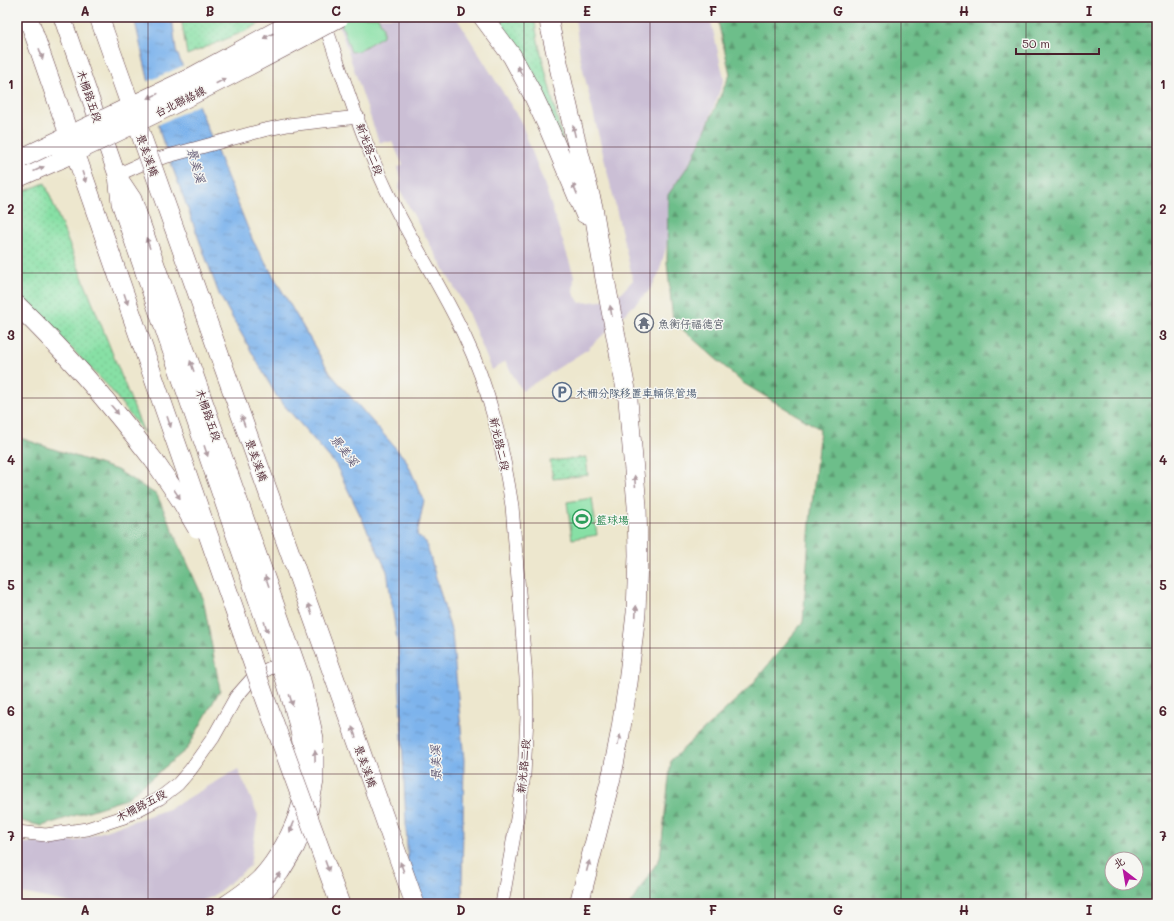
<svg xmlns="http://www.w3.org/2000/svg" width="1174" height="921" font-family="Mali,'LXGW WenKai TC',sans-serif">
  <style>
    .industrial { fill: #cbbfd5 }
    .grass { fill: url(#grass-dots); stroke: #688068 }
    .forest { fill: url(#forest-firs); stroke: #5c6e5a; fill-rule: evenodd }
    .pitch { fill: #87e0a5; stroke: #688068 }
    .water { fill: url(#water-ripples); stroke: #64698c }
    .pier { fill: #ede7ce }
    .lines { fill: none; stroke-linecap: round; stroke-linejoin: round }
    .minor-casing { stroke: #623d43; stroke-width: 14 }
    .major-casing { stroke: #623d43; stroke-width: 18 }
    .highway-casing { stroke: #623d43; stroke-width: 20 }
    .minor { stroke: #fff; stroke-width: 13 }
    .major { stroke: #fff; stroke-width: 17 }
    .highway { stroke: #fff; stroke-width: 19 }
    .highway-bridge-casing { stroke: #623d43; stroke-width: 20; stroke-linecap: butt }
    .highway-bridge { stroke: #fff; stroke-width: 19 }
    .oneway { fill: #ae9aa0 }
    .grid { fill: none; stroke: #4a1f2b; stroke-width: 1; stroke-opacity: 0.55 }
    .labels { text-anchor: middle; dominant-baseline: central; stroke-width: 3; stroke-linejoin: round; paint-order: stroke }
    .street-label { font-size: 11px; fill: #4a1f2b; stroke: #f6f6f2 }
    .worship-label { font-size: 11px; fill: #5b616d; stroke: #f6f6f2; text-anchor: start }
    .service-label { font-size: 11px; fill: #4e5e75; stroke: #f6f6f2; text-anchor: start }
    .leisure-label { font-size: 11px; fill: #27864d; stroke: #f6f6f2; text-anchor: start }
    .water-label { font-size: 12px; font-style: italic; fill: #5c536f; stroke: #f6f6f2 }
    .neatline { fill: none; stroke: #4a1f2b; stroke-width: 1.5 }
    .grid-label { font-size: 13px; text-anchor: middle; font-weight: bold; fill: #4a1f2b }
  </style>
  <defs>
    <pattern id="grass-dots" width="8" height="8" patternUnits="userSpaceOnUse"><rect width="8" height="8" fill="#87e0a5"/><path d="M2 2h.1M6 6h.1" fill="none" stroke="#76c08e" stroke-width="1.8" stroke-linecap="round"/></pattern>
    <pattern id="forest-firs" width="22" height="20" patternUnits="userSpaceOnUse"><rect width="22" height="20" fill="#6dbe8a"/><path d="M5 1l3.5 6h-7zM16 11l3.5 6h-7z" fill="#5c9a71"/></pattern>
    <pattern id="water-ripples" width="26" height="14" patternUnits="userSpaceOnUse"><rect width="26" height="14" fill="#7db3ec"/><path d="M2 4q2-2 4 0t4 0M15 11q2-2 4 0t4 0" fill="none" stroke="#6891bf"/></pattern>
  </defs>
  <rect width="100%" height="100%" fill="#f6f6f2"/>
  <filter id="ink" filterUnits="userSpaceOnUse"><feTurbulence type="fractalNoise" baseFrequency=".025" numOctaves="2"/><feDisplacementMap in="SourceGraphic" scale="8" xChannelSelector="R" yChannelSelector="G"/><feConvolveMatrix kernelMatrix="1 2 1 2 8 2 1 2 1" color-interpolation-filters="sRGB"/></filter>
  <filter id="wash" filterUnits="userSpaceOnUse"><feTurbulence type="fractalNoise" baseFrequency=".012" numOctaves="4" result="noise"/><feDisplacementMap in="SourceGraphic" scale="16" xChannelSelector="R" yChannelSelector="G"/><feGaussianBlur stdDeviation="0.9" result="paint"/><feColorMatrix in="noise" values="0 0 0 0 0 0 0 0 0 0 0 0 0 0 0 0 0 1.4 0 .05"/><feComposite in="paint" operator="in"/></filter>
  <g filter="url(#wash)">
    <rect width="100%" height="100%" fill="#ede7ce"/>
    <path class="industrial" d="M336,17h120l64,103 23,60 31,96 -1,17 7,10 20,-2 22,-9 11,-12 -53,-223 -5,-40h135l14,62 -46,126 -20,71 -9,15 -61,58 -66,42 -17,-30 -13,9 -26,-62 -47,-83 -20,-37 2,-10 -4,-10 6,-3 -11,-23h-13z
      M238,769l20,46 -8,51 -38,31 -19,7h-118l-58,-12v-49l59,-2 95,-33z"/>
    <path class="grass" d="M181,17h90l-23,13 -61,25z
      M493,17h41l4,24 26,105z
      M17,110l8,32 -8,3z
      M45,183l99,250 -36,-47 -39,-40 -52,-50v-102z
      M586,457l2,18 -35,4 -3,-18z"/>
    <path class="forest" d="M717,17h440v887h-527l30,-46 11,-98 79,-73 53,-65 7,-100 10,-93 -77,-46 -70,-62 -6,-59 1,-67 24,-35 38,-86zM1112,859h24v24h-24z
      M17,437l100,33 40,25 46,103 17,92 -33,59 -61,50 -84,27 -25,-6z"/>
    <path class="pitch" d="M339,17h39l5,10v9l-25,15 -7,1z
      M592,498l5,37 -25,4 -5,-37z"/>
    <path class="water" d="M134,17h38l4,33 77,191 77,132 76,87 18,40 -7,35 9,7 26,92 12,126 -2,125 1,19h-59l4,-35 -10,-222 -11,-76 -51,-106 -59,-68 -58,-103 -58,-158z"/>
    <path class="pier" d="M184,65l16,39 -44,22 -9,-44z"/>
  </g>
  <g filter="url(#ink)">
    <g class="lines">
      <g class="minor-casing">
        <path id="minor" d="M323,19c20,56 37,115 63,170 23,50 55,96 78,146 26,54 39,113 48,171l14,172 1,39 -3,58 -5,32 -17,97
          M117,175l29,-13 118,-32 24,-5 70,-8
          M17,832l29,3 41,-6 37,-12 36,-19 18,-14 13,-15 22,-31 23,-41 15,-17 15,-10 21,-10"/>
      </g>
      <g class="major-casing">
        <path id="major" d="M62,17l55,158 3,28 159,460c8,24 16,48 21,73 3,19 3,37 2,55 -1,5 0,11 -2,15 -7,25 -23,54 -40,72 -10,10 -22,18 -34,26
          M119,178l14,21 169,481 13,58v43l-7,37 -12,29 -15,25 -16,19 -17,13"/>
      </g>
      <g class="highway-casing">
        <path id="highway" d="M483,17l29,39 21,39 16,34 36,85
          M549,17l1,10 24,106 19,74 12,72 23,121 9,106 1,49 -2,58 -8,70 -8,51 -7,36 -34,134
          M17,178l43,-19
          M17,305c51,49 95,101 138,157"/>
      </g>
      <use href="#minor" class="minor"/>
      <use href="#major" class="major"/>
      <use href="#highway" class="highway"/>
      <g class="highway-bridge-casing">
        <path id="highway-bridge" d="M28,17l237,681 75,206
          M99,17l316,887
          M22,158l166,-79 114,-62
          M60,159c95,-44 188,-92 280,-142
          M155,462l25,37 17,29"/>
      </g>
      <use href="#highway-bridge" class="highway-bridge"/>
    </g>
    <defs><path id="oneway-solid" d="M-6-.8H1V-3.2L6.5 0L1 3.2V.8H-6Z"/></defs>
    <g class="oneway">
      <use href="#oneway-solid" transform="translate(268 36) rotate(152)"/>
      <use href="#oneway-solid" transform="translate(41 54) rotate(71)"/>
      <use href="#oneway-solid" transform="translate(520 71) rotate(-118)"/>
      <use href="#oneway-solid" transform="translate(221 81) rotate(-27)"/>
      <use href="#oneway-solid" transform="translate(153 96) rotate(154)"/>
      <use href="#oneway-solid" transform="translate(574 131) rotate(-103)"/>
      <use href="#oneway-solid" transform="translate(39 169) rotate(-24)"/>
      <use href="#oneway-solid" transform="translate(84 177) rotate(71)"/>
      <use href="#oneway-solid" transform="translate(575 189) rotate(-112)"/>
      <use href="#oneway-solid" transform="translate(148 243) rotate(-109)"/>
      <use href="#oneway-solid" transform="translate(126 299) rotate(71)"/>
      <use href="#oneway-solid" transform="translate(611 311) rotate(-100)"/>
      <use href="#oneway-solid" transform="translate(192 366) rotate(-109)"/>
      <use href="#oneway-solid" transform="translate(115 410) rotate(50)"/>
      <use href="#oneway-solid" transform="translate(243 421) rotate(-110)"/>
      <use href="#oneway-solid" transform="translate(169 422) rotate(71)"/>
      <use href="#oneway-solid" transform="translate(206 451) rotate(71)"/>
      <use href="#oneway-solid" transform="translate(635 481) rotate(-94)"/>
      <use href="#oneway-solid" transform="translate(177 494) rotate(56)"/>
      <use href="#oneway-solid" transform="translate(267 581) rotate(-109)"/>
      <use href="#oneway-solid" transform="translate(310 609) rotate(-110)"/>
      <use href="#oneway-solid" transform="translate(636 611) rotate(-87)"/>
      <use href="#oneway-solid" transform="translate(266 627) rotate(71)"/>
      <use href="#oneway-solid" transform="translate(291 700) rotate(73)"/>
      <use href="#oneway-solid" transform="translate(354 732) rotate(-110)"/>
      <use href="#oneway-solid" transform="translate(619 740) rotate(-78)"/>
      <use href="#oneway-solid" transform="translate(315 756) rotate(-91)"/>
      <use href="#oneway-solid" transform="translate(292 827) rotate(113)"/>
      <use href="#oneway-solid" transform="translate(327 866) rotate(70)"/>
      <use href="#oneway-solid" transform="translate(588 866) rotate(-75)"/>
      <use href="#oneway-solid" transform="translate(402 867) rotate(-110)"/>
      <use href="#oneway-solid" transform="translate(277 877) rotate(-49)"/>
    </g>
  </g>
  <path class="grid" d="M148,17v887M273,17v887M399,17v887M524,17v887M650,17v887M775,17v887M901,17v887M1026,17v887M17,147h1140M17,273h1140M17,398h1140M17,523h1140M17,648h1140M17,774h1140"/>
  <defs>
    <g id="temple-ring" transform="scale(1)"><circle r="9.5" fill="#f6f6f2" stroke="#6b7280" stroke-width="1.5"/><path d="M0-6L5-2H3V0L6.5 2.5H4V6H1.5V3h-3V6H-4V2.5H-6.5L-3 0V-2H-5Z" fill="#6b7280"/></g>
    <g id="parking-ring" transform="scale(1)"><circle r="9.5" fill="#f6f6f2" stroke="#5c6f8a" stroke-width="1.5"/><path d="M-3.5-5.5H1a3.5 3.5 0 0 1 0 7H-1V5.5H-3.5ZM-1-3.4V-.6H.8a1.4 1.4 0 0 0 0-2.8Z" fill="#5c6f8a"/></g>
    <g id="stadium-ring" transform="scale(1)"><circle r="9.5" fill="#f6f6f2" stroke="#2e9e5b" stroke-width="1.5"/><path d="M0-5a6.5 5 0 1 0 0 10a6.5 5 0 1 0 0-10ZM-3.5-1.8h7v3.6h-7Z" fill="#2e9e5b"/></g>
  </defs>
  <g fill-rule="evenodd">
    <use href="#temple-ring" x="644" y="323"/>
    <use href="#parking-ring" x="562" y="392"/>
    <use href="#stadium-ring" x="582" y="519"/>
  </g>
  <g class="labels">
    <g class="street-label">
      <text transform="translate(90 96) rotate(71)">木柵路五段</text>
      <text transform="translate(180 101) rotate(-26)">台北聯絡線</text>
      <text transform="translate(370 149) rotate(69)">新光路二段</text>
      <text transform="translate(148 155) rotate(70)">景美溪橋</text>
      <text transform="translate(209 415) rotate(71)">木柵路五段</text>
      <text transform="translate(500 444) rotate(77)">新光路二段</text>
      <text transform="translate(257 460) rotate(70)">景美溪橋</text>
      <text transform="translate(366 766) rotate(70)">景美溪橋</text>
      <text transform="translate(523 766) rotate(-85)">新光路二段</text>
      <text transform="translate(141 805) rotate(-28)">木柵路五段</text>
    </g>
    <g class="worship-label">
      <text x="658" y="323">魚衡仔福德宮</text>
    </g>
    <g class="service-label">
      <text x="576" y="392">木柵分隊移置車輛保管場</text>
    </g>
    <g class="leisure-label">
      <text x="596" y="519">籃球場</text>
    </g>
    <g class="water-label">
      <text transform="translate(197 165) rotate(74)">景美溪</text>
      <text transform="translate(345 450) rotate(52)">景美溪</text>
      <text transform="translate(435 763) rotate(-92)">景美溪</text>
    </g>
  </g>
  <rect width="1174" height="921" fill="none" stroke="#f6f6f2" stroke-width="44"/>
  <g transform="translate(1124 871) rotate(329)"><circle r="19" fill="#f6f6f2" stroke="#b1a0a2"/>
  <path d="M0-3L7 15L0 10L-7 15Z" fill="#b5179e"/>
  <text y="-6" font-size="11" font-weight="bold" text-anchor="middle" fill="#4a1f2b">北</text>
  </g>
  <path d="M1016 48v6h83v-6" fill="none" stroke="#4a1f2b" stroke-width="2"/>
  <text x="1022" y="48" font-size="12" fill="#4a1f2b" stroke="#f6f6f2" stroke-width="3" paint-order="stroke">50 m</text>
  <rect x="22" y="22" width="1130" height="877" class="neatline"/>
  <g class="grid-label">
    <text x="85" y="16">A</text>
    <text x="210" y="16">B</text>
    <text x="336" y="16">C</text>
    <text x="461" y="16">D</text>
    <text x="587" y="16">E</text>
    <text x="713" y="16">F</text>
    <text x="838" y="16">G</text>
    <text x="964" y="16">H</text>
    <text x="1089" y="16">I</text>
    <text x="11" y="89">1</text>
    <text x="1163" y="89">1</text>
    <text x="11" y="214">2</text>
    <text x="1163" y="214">2</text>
    <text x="11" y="340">3</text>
    <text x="1163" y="340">3</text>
    <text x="11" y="465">4</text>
    <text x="1163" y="465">4</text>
    <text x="11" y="590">5</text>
    <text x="1163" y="590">5</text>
    <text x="11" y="716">6</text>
    <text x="1163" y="716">6</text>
    <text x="11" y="841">7</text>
    <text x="1163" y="841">7</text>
    <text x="85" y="915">A</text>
    <text x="210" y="915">B</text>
    <text x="336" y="915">C</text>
    <text x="461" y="915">D</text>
    <text x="587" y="915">E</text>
    <text x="713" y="915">F</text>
    <text x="838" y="915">G</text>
    <text x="964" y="915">H</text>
    <text x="1089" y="915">I</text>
  </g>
</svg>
